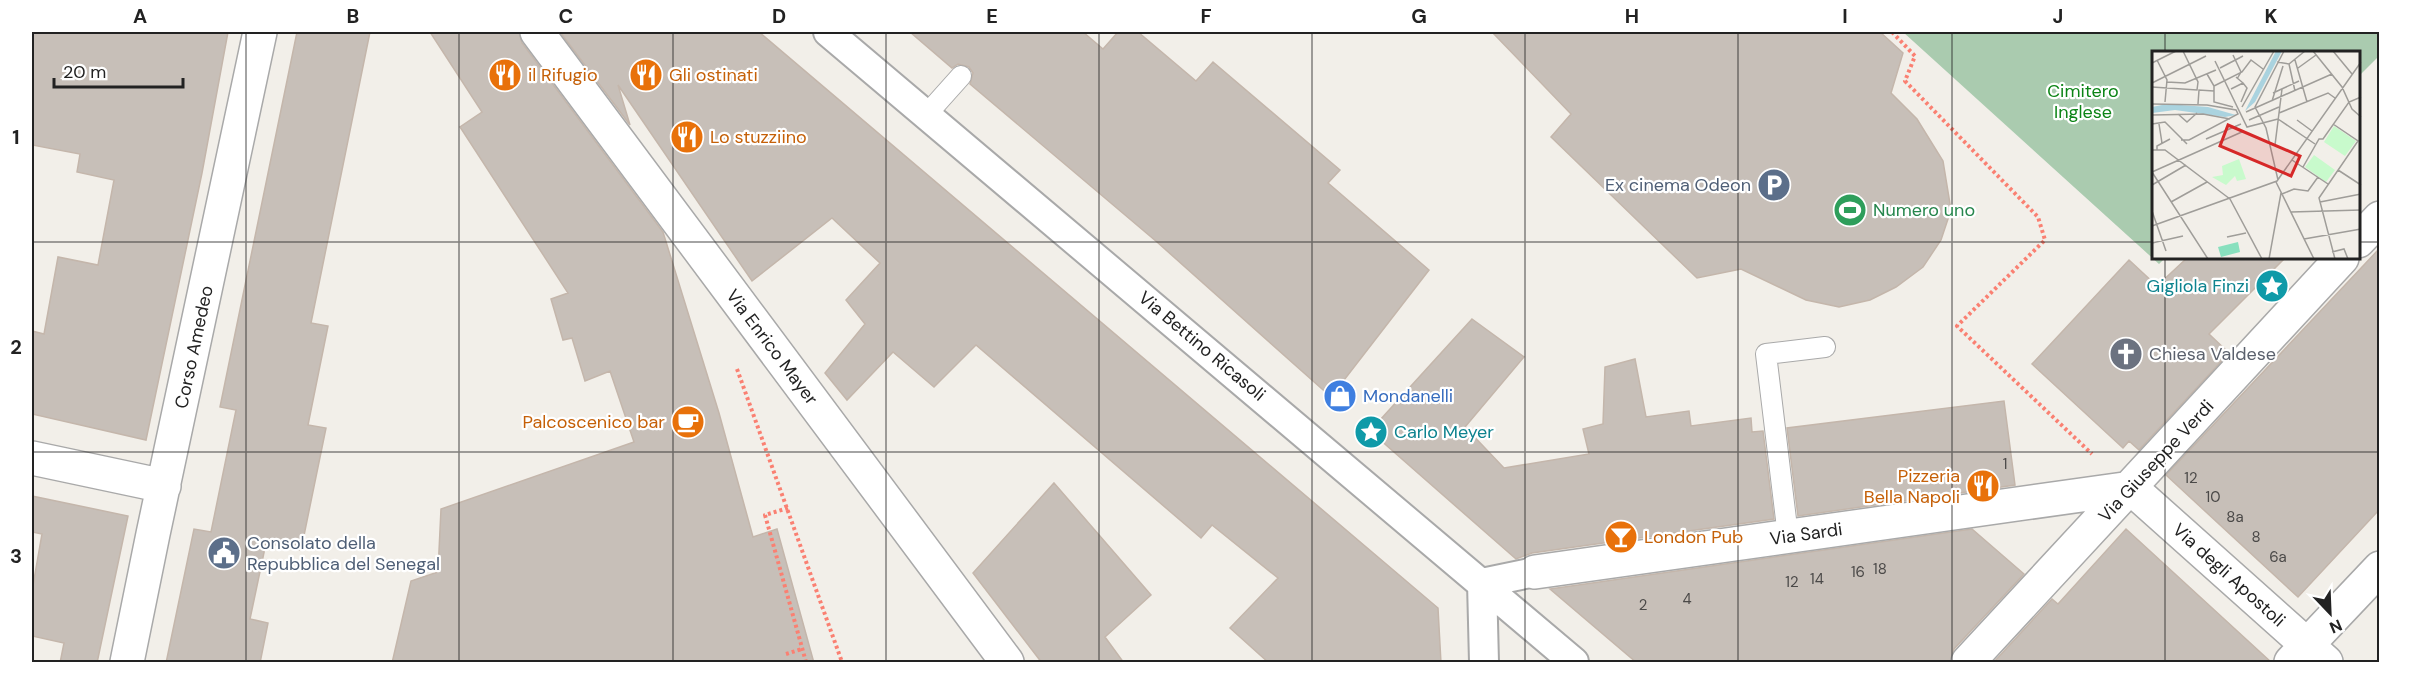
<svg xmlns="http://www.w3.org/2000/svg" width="2411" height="694" font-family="'DM Sans',sans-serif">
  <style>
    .cemetery { fill: #aacbaf }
    .building { fill: #c7bfb8; stroke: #c4b6ab; stroke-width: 1.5 }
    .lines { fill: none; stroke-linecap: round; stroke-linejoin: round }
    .service-casing { stroke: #a9a9a9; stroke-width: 22 }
    .pedestrian-casing { stroke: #a9a9a9; stroke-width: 32 }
    .minor-casing { stroke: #a9a9a9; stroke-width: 36 }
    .path { stroke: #fa8072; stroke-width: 4; stroke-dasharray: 3 3; stroke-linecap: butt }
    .service { stroke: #fff; stroke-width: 20 }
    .pedestrian { stroke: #fff; stroke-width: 28 }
    .minor { stroke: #fff; stroke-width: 33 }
    .grid { fill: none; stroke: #222; stroke-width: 1.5; stroke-opacity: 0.55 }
    .labels { text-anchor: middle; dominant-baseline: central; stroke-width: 4.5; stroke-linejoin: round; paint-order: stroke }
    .number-label { font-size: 15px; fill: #4b4948 }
    .food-label { font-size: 18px; fill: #c56008; stroke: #fff; text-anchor: start }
    .park-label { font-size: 18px; fill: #0c8416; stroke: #fff }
    .service-label { font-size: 18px; fill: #4e5e75; stroke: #fff; text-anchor: end }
    .leisure-label { font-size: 18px; fill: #27864d; stroke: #fff; text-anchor: start }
    .culture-label { font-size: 18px; fill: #0d838f; stroke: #fff; text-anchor: end }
    .street-label { font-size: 18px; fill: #222; stroke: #fff }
    .worship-label { font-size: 18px; fill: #5b616d; stroke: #fff; text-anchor: start }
    .shop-label { font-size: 18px; fill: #366cbe; stroke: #fff; text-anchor: start }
    .inset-road { fill: none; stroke: #9f9d99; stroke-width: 1.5 }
    .view { fill: #d62828; fill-opacity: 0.15; stroke: #d62828; stroke-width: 3 }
    .inset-edge { fill: none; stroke: #222; stroke-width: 3 }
    .neatline { fill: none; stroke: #222; stroke-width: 2 }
    .grid-label { font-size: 20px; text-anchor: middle; font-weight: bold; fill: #222 }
  </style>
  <rect width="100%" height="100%" fill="#f2efe9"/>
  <path class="cemetery" d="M1903,32h476v24l-20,20 -1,-24h-205v206h12l-6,6z"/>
  <path class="building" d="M32,32h196l-26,141 -56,267 -114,-26v-83l12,3 14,-77 40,8 16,-85 -37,-8 3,-18 -48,-9z
    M297,32h73l-59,291 17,3 -20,99 18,3 -25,122 -35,-7 -16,76 18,4 -8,40h-94l28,-134 17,3 25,-122 -16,-3z
    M430,32h89l3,11 141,189 56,181 34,124 24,-8 37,134h-422l19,-82 27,-9 3,-63 193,-67 -24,-71 -25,10 -13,-43 -9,2 -12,-41 17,-6 -108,-166 22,-15z
    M560,32h199l679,576 3,55h-172l-39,-35 48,-50 -66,-53 -11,13 -225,-193 -42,42 -41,-35 -46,48 -22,-27 40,-49 -19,-24 34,-37 -48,-45 -80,63 -134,-196 12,40z
    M910,32h173l20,17 15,-17h20l58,49 17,-19 127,108 -12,13 101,87 -98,127 -174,-155 -187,-158 3,-11 -4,-6 -11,-3 -6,4z
    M1492,32h388l23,21 -12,40 26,26 26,42 8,49 -10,30 -18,27 -27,20 -26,13 -31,7 -33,-7 -65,-31 -44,9 -146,-141 20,-23z
    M2379,249v261l-81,87 -132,-122z
    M2187,258h98l-76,76 20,19 -90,97 -10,-9 -6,7 -91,-84 97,-104 28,26z
    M1472,319l52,38 -59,70 39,41 85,-14 -6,-25 20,-5 2,-57 30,-8 11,58 43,-6 2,15 60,-8 1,14 11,-1 11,88 -242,34 -16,6 -146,-128z
    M2004,401l11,84 -217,31 -11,-88z
    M1054,483l97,112 -46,42 19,26h-82l-69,-90z
    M32,496l96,20 -31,147h-37l4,-20 -32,-7v-45l10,-57 -10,-2z
    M1972,529l52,45 -70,75 -4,14h-313l-87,-74z
    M2126,529l109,100 37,34h-279l59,-64 6,5z"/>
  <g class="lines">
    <g class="service-casing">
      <path id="service" d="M927,114l34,-38
        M1788,536l-22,-182 59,-7"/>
    </g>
    <g class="pedestrian-casing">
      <path id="pedestrian" d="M828,32l746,630
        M1484,662l-2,-79 53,-11"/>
    </g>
    <g class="minor-casing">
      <path id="minor" d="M537,32l470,630
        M2358,241l22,-23
        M32,458l132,28
        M2131,488l195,174
        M1535,572l596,-84
        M127,662l26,-128 107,-502
        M1968,662l374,-404
        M2291,662l89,-94"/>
    </g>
    <path class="path" d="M1892,32l23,24 -10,25 133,136 7,23 -88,86 135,128
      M737,369l105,293
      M788,508l-23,7 41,147
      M786,654l16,-5"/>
    <use href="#service" class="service"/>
    <use href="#pedestrian" class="pedestrian"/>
    <use href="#minor" class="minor"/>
  </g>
  <path class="grid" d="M246,32v630M459,32v630M673,32v630M886,32v630M1099,32v630M1312,32v630M1525,32v630M1738,32v630M1952,32v630M2165,32v20M32,242h2121M2358,242h22M2165,258v404M32,452h2348"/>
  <defs>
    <g id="restaurant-disc" transform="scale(1.725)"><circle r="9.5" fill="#e8710a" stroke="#fff"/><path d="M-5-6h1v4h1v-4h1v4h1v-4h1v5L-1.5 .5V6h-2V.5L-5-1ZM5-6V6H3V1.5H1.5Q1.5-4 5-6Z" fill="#fff"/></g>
    <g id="parking-disc" transform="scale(1.725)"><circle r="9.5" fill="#5c6f8a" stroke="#fff"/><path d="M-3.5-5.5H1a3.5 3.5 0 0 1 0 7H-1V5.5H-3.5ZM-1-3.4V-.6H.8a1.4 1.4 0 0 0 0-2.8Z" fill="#fff"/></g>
    <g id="stadium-disc" transform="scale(1.725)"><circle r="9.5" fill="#2e9e5b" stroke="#fff"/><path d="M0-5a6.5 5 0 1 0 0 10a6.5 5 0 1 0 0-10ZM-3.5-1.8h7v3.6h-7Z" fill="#fff"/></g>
    <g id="sight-disc" transform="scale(1.725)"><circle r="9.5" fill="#0f9aa8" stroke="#fff"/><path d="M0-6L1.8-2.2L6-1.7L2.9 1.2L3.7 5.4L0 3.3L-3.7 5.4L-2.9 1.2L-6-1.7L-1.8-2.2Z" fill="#fff"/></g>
    <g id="church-disc" transform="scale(1.725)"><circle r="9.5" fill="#6b7280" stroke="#fff"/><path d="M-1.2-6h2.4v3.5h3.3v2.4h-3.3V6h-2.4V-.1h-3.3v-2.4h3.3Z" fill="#fff"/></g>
    <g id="shop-disc" transform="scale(1.725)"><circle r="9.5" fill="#3f7fe0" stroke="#fff"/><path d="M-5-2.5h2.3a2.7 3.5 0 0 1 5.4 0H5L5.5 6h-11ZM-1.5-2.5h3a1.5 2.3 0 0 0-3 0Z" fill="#fff"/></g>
    <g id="cafe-disc" transform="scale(1.725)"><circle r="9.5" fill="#e8710a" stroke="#fff"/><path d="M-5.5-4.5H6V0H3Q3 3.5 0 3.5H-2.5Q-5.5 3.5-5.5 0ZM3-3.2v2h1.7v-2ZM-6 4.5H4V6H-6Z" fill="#fff"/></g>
    <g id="bar-disc" transform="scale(1.725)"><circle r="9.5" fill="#e8710a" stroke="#fff"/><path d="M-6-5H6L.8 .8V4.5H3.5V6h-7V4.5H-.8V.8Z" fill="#fff"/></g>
    <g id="civic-disc" transform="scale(1.725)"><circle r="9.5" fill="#5c6f8a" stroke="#fff"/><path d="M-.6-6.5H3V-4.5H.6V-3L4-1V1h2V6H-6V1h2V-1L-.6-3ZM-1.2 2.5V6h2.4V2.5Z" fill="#fff"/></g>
  </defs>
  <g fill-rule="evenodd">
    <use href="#restaurant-disc" x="505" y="75"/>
    <use href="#restaurant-disc" x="646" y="75"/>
    <use href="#restaurant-disc" x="687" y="137"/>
    <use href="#parking-disc" x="1774" y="185"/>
    <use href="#stadium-disc" x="1850" y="210"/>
    <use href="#sight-disc" x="2272" y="286"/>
    <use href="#church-disc" x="2126" y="354"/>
    <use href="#shop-disc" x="1340" y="396"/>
    <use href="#cafe-disc" x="688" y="422"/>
    <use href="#sight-disc" x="1371" y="432"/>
    <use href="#restaurant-disc" x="1983" y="486"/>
    <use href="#bar-disc" x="1621" y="537"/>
    <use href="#civic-disc" x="224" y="553"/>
  </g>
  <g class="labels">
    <g class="number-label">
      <text x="2005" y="464">1</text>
      <text x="2191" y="478">12</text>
      <text x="2213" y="497">10</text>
      <text x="2235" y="517">8a</text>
      <text x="2256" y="537">8</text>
      <text x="2278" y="557">6a</text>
      <text x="1880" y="569">18</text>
      <text x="1858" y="572">16</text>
      <text x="1817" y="579">14</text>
      <text x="1792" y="582">12</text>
      <text x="1687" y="599">4</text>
      <text x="1643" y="605">2</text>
    </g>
    <g class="food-label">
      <text x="528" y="75">il Rifugio</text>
      <text x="669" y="75">Gli ostinati</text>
      <text x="710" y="137">Lo stuzziino</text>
      <text x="665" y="422" text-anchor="end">Palcoscenico bar</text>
      <text x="1960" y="476" text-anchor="end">Pizzeria<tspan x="1960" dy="21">Bella Napoli</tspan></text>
      <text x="1644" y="537">London Pub</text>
    </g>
    <g class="park-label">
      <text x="2083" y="91">Cimitero<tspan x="2083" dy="21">Inglese</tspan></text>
    </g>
    <g class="service-label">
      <text x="1751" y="185">Ex cinema Odeon</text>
      <text x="247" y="543" text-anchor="start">Consolato della<tspan x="247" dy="21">Repubblica del Senegal</tspan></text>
    </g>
    <g class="leisure-label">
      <text x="1873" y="210">Numero uno</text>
    </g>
    <g class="culture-label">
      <text x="2249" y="286">Gigliola Finzi</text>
      <text x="1394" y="432" text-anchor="start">Carlo Meyer</text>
    </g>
    <g class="street-label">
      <text transform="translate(1202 346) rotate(40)">Via Bettino Ricasoli</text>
      <text transform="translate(194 347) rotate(-78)">Corso Amedeo</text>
      <text transform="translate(772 347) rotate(53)">Via Enrico Mayer</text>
      <text transform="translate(2156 461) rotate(-47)">Via Giuseppe Verdi</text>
      <text transform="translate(1806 534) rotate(-8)">Via Sardi</text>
      <text transform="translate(2229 575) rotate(42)">Via degli Apostoli</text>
    </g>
    <g class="worship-label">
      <text x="2149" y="354">Chiesa Valdese</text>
    </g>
    <g class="shop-label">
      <text x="1363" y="396">Mondanelli</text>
    </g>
  </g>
  <g transform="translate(2152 51)">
    <rect width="208" height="208" fill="#f2efe9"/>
    <path d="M182,75l22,15 -11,15 -21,-14zM162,104l21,15 -9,12 -21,-15zM87,108l7,20 -9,2 -2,-5 -9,9 -14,-8 11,-2 -1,-9z" fill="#c8facc"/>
    <path d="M86,191l2,10 -19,5 -3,-10z" fill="#88e0be"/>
    <path d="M124,0h6l-27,51 -10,9zM15,53l41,3 28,8 -11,2 -50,-7 -23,3v-6z" fill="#aad3df"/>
    <path class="inset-road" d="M161,0l29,36 10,22 9,8M181,0l19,23M81,4l8,17 -4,7M5,9l10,20 -2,22M143,9l12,42M63,10l32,66 31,-8M125,11l12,2 16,-13M0,12l24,-12M137,13l6,27M68,17l23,-12M146,17l18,-13M55,23l7,12v16l19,5M15,31l18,1 31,-13M0,32l54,-27M62,35l28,-14 9,-12 12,9M0,36l45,3 1,-8 -15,-31M79,38l12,-6 -7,-6M121,42l26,-12M120,50l11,-35M89,51l6,-14 -4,-5M0,53l55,1 29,5 2,4 -49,26h-8M46,53l1,-14 15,1M90,56l32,-56M94,61l86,-38M127,62l49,-20 7,5M26,63l9,8 10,-9M0,64l51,-1 27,5M126,68l37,25M97,69l30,-13M145,69l15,11M0,73l13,-2 22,22M7,73l3,19M181,73l25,17 -39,57 16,61M54,88l35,-15M118,93l5,1 7,-56M0,99h13l65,49M5,99v-4l13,-7M140,109l36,24M151,116l16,-28h4l26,-37 12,-5M186,119l23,15M0,121l56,87M0,121l92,-41M126,129l-12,-52 -11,-21 29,-56M124,131l38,77M0,134l34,-20M130,143l12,-5 14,2 10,-14M78,148l32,60M19,151l36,-20M168,151l41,-8M0,160l14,40M139,161l70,-2M0,175l125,-45 84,-119M75,186l19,-4M152,188l57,-10M0,192l31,-7M180,201l12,-3 4,10M117,208l12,-66"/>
    <path class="view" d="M76,74l72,31 -9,20 -71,-30z"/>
    <rect width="208" height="208" class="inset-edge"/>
  </g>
  <rect width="2411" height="694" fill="none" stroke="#ffffff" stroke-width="66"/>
  <g transform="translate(2330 613) rotate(157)" stroke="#ffffff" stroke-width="4.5" paint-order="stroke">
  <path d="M0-4.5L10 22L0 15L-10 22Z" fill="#222222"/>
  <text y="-9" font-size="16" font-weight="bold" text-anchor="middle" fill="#222222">N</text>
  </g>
  <path d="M54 78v9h129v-9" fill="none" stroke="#222222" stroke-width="3"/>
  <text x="63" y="78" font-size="18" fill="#222222" stroke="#ffffff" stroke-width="4.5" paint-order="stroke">20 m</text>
  <rect x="33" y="33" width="2345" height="628" class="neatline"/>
  <g class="grid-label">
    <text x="140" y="23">A</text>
    <text x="353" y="23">B</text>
    <text x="566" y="23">C</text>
    <text x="779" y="23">D</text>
    <text x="992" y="23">E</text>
    <text x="1206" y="23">F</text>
    <text x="1419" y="23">G</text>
    <text x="1632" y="23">H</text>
    <text x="1845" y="23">I</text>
    <text x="2058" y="23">J</text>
    <text x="2271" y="23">K</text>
    <text x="16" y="144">1</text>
    <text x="16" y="354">2</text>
    <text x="16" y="563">3</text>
  </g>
</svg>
